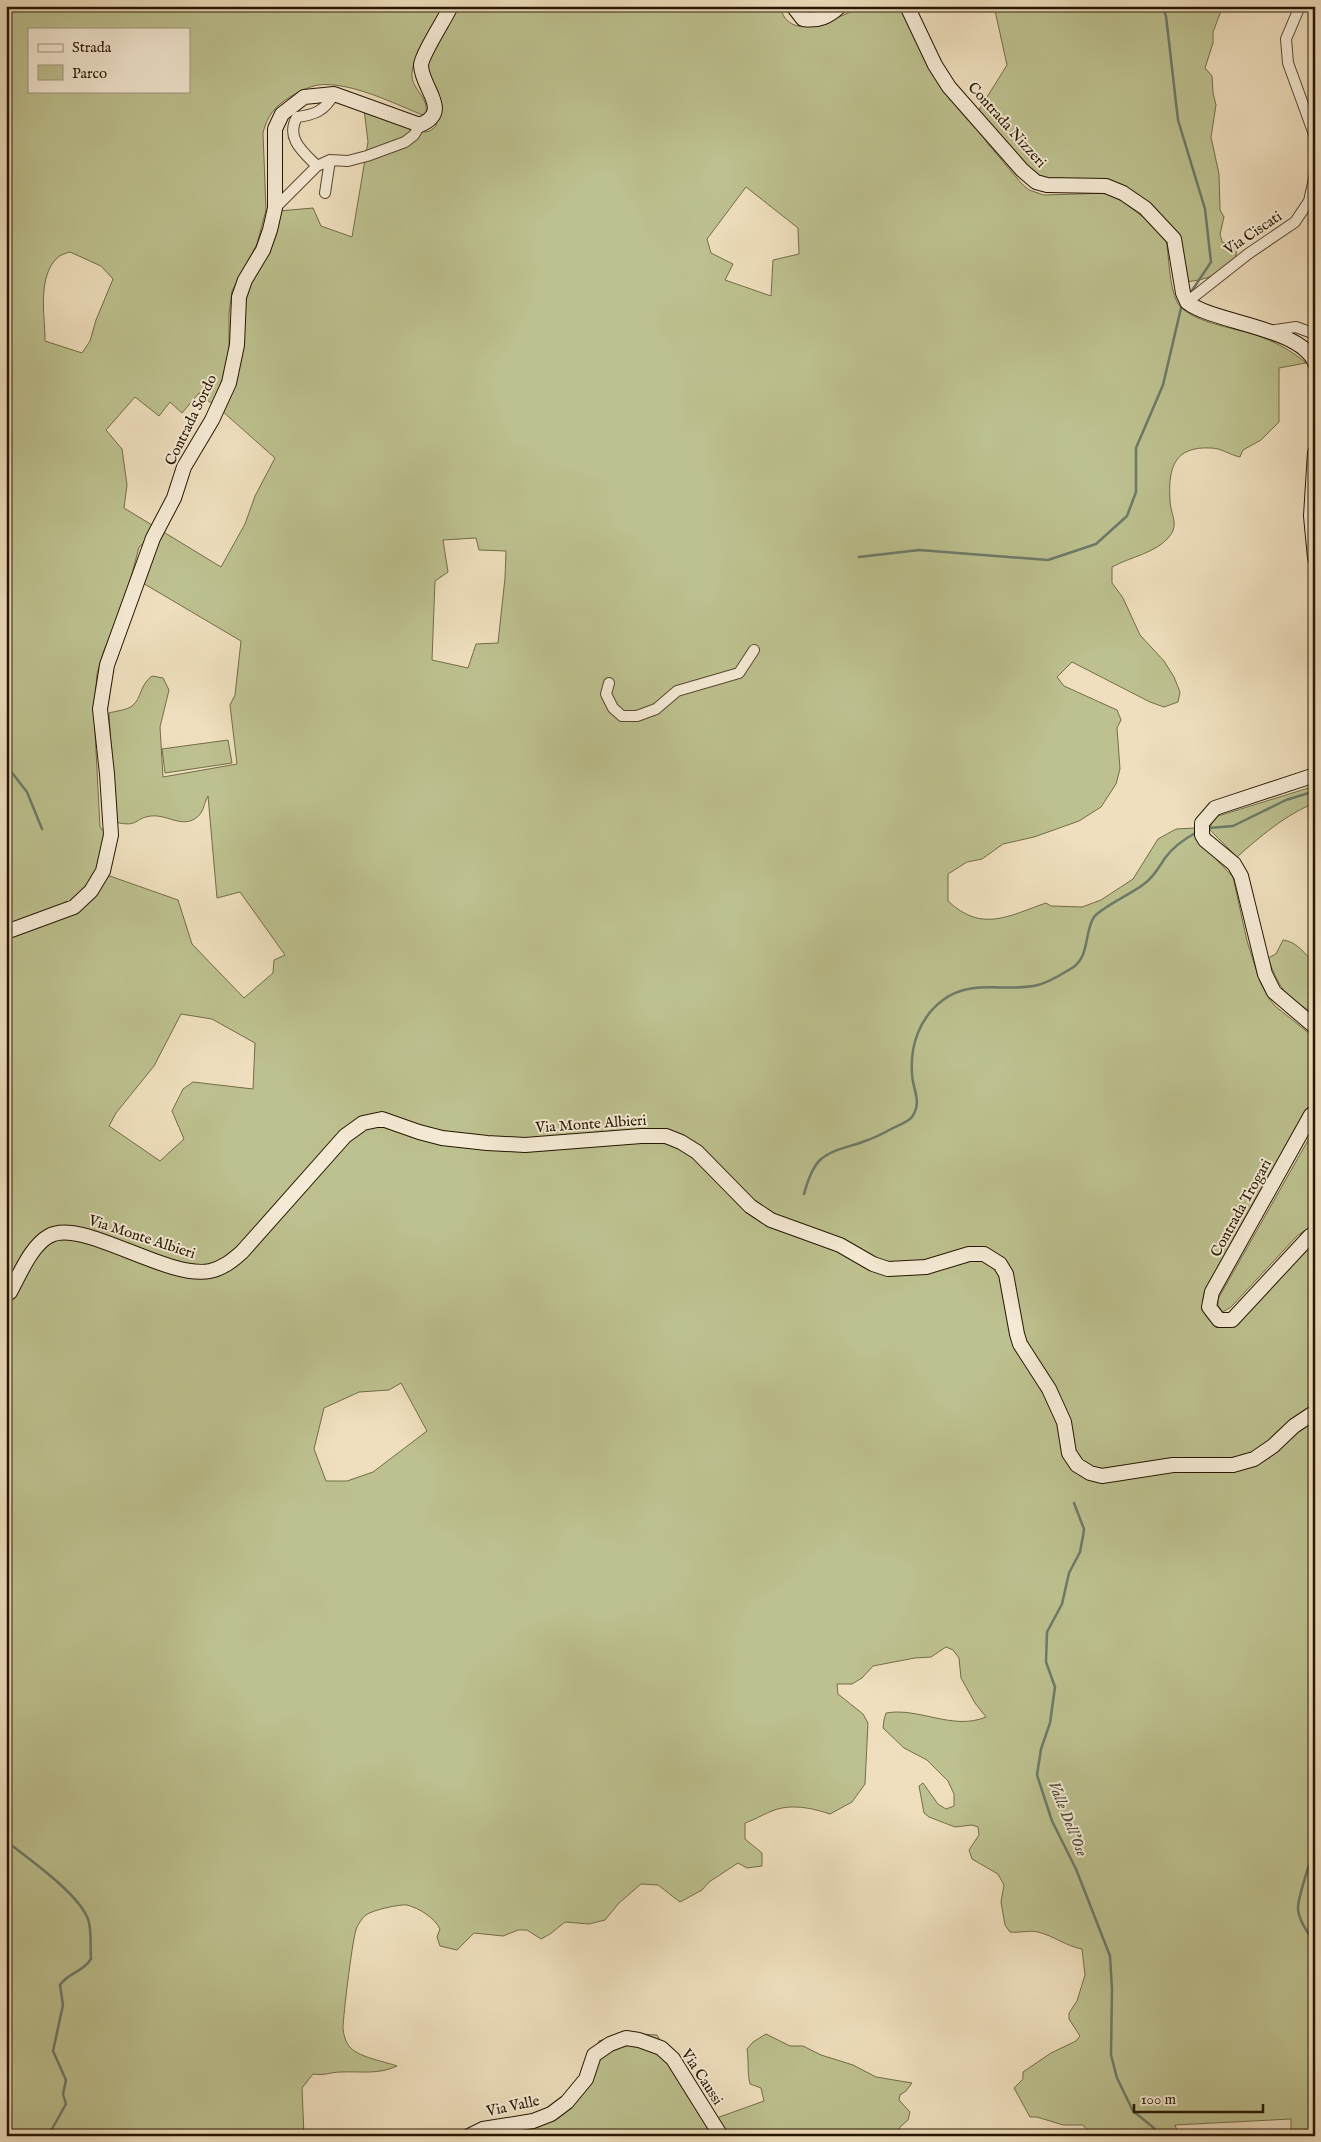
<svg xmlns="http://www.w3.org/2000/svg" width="1321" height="2142" font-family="'IM FELL English',serif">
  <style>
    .green { fill: #bdc18f; stroke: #726c48; fill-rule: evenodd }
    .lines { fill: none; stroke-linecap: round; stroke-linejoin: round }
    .stream { stroke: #6c7a69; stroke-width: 2.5 }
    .street-casing { stroke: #584830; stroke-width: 12 }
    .secondary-casing { stroke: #261601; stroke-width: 16 }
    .street { stroke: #f5ead5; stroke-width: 10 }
    .secondary { stroke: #f5ead5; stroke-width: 14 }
    .labels { text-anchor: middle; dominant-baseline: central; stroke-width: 4; stroke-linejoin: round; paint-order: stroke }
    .street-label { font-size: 15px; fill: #261601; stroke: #f5ead5 }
    .water-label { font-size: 16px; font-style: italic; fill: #4f503e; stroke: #f5ead5 }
  </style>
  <rect width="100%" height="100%" fill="#efdfbe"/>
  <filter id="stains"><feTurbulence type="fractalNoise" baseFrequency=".004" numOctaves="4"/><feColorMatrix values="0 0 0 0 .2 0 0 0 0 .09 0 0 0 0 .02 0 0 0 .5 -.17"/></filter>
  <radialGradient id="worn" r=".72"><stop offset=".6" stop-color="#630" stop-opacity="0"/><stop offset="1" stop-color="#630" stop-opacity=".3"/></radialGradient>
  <path class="green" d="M6,6h437c-8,18 -33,53 -31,71 2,15 19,22 13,39 -30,-12 -75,-35 -107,-31 -10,2 -20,7 -28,12 -15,9 -23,19 -27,36l3,77 -9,34 -25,47 -3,23v39l-3,17 -14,34 -13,-11 -17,20 -12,-11 -11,14 -24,-19 -29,33 16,19 5,36 -3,23 97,59 24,-43 10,-28 20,-38 -54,-48 18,-104 40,-95 34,-3 8,18 31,11 16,-95 -4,-33 61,23 5,-1 6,-5 3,-12 -14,-44 9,-22 22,-42h324c9,42 62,7 84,1 11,-3 25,-1 36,-1l38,69 30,41 11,-6 28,-45 -13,-59h229l-10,26v11l-8,25 7,8 1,17 3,12 -5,32 8,37 1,36 4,7 -4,17 2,8 11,2 4,6 -3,13c-18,12 -27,17 -49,19l-15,-57 -12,-13 -38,-27 -76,-4 -75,-63 20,27 33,39 7,6 15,5 64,-2 15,9 39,29 4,7c3,18 3,48 11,64 11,20 58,26 79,33 19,7 35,15 50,28l-27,5v54l-18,18 -18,10 -3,7c-10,-2 -19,-9 -29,-9 -37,-2 -43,20 -41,52 0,14 10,24 -1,37 -13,16 -39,20 -57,30v16l11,15 17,37 24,26 10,16 6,15 -2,10 -14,5 -14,-5 -78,-40 -15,15 7,9 53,24 4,10 -4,8 3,41 -4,15 -15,23 -22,14 -45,16 -31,7 -21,15 -15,3 -19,12v27c34,32 60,15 98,2l5,3 31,1 19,-7 32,-21 25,-40 18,-10 19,-1v7l3,5 35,37 14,64 13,41 8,15 7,9 40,32v65l-13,16 -96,169c-9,21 3,44 27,37l82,-84v895h-24v-17l-116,6 4,11h-93l1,-6 -4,-5h-20l-26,-8h-7l-16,-29 9,-9v-7l28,-19 25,-12 4,-5 -11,-17v-6l8,-12 8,-26 -3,-26c-16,-3 -28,-13 -44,-17 -9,-2 -18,1 -28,0l-5,-7 -4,-23 3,-17 -6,-11 -26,-15 -3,-9 10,-15 -1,-8 -6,-2 -17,2 -26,-10 -5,-4 -5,-27 4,-3 15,21 8,5 8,-3v-12l-6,-13 -21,-21 -23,-12 -21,-20 1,-8 2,-7c33,-6 67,18 100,4l-11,-14 -14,-25 -2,-20 -6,-8 -7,-3 -15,10 -16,1 -42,8 -11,12 -10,6h-15l1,10 25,20 5,9 -3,61 -13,18 -22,12c-15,-5 -32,-9 -48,-6 -12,2 -25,11 -37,15v16l17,14v13l-15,2 -9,-5 -29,19 -7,8 -22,12 -22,-17 -17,-1 -22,19 -14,17 -16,4 -24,-2 -15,12 -9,5 -14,-9h-9l-15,6 -29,-3 -17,17 -17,-4 -3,-9 3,-8c-5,-11 -21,-21 -33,-24 -7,-1 -35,5 -41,10 -3,2 -7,8 -9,12 -4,6 -14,90 -14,101 0,5 3,15 6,18 8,11 34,15 48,20 -19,9 -36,5 -56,6 -11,0 -16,4 -28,2l-11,14 2,48h-298zM29,29h160v62h-160zM746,187l52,41 1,26 -26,6 -2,36 -46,-16 8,-16 -22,-11 -4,-14zM70,252l31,14 12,13 -17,41 -6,21 -8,12 -37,-12c0,-25 -8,-63 12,-83 3,-3 9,-5 13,-6zM160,531l-19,51 100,59 -6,54 -5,10 7,59 -74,13 -3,-50 9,-37 -6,-12 -11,-2c-13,10 -10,22 -20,30 -5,4 -16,5 -23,7l6,109c24,6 19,-4 36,-6 18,-2 35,16 50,-3 3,-5 4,-12 7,-17l9,102 23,-6 45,63 -11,5 -1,13 -29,25 -52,-54 -14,-44 -74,-26 9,-32 -13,-15 -6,-115 3,-38 6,-21 23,-56 13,-50zM476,538l3,12 27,1 -1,27 -7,65 -22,1 -8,24 -36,-8 3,-79 13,-9 -5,-32zM181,1014l31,5 43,24 -2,46 -60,-7 -10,7 -11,22 12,28 -24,22 -51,-35 7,-13 38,-47zM401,1383l26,48 -54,41 -26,9h-21l-12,-32 10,-41 35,-16 30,-2z
    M228,740l4,23 -67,10 -3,-24z
    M1315,786v17c-27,10 -57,35 -78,54l-27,-27 2,-9 6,-5z
    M1283,940c15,2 21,14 32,23v52c-30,-21 -34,-22 -47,-57l8,-4z
    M1315,1128v95l-18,13 -66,71 -8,5 -5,-6v-7z
    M623,2033l34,2 13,23 41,62 53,-19 -3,-13 -11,-4c-3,-12 -1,-23 -3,-35l6,-7 13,-8 24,12h13l18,9 32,10 23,12 36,6 -6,8 -6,4 -1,5 11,12 -2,8 -9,8 6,8h-430l65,-16 36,-25 23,-54z"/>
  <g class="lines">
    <path class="stream" d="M1162,6l4,10 12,104 27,89 6,53 -22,33
      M859,557l60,-7 129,10 48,-16 31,-28 9,-24v-44l27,-63 18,-77 2,-4
      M6,765l21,27 15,37
      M1209,828l24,-2 53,-26 29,-9
      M804,1194c3,-11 8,-26 16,-34 12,-11 30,-13 45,-19 10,-3 19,-8 28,-13 6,-3 15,-6 19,-11 11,-16 0,-28 0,-44 -2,-28 8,-56 31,-73 28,-22 64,-7 95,-15 12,-3 24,-11 34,-17 18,-11 12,-36 22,-51 6,-9 39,-24 50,-33 10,-7 15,-17 21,-26 8,-11 21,-20 32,-26
      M1074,1503l10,26 -1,7 -3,16 -11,21 -7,31 -15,28 -1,30 9,25 -5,36 -9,26 -4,26 15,46 24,48 34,87 2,33 -1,66 6,23 16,33 21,17v8
      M6,1841c23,18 72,52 82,78 4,11 2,28 3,40 -10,15 -21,12 -31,26l3,20 -10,46 13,29 -3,14 3,10 -18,32
      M1315,1851c-5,8 -17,48 -17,57 0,12 11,26 17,36"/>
    <g class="street-casing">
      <path id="street" d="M1300,6l-14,33 2,24 27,74
        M317,166c-14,-14 -32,-28 -20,-49 17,-2 28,-6 37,-23
        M325,193l5,-33
        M275,208l42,-42 13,-6 18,1 19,-5 38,-14 9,-7 6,-10
        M1187,302l61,-48 47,-32 14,-21 6,-27
        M1268,331l28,-4 19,7
        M609,683l-3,11 7,14 9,8h15l19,-7 21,-18 62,-18 15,-23"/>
    </g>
    <g class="secondary-casing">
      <path id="secondary" d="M793,6l10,13c16,2 25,-2 37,-13
        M907,6l28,59 14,22 73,83 14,12 11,3 59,1 17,7 22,15 29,31 9,54 4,9c26,21 114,25 128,61
        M1315,452l-4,64 4,42
        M1315,775l-100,33 -13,15v12l3,5 29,24 7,12 24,98 9,18 41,35
        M6,932l68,-25 17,-16 12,-20 8,-36 -4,-61 -7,-65 7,-44 46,-127 21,-40 10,-31 28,-47 17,-37 8,-38 2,-48 6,-17 18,-30 7,-20 5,-22v-79l7,-15 22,-17 30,-3 86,31c33,-14 1,-37 1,-60 1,-11 24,-46 30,-59
        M1315,1112l-4,3 -99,177 -3,15 10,13h13l78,-84 5,-3
        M6,1295l4,-3c10,-18 21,-46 39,-56 32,-19 118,44 161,35 13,-3 22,-10 32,-19l103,-116 18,-13 19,-4 37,13 23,6 45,5 38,2 116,-9h25l15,6 16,10 53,54 21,14 69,25 33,19 15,5 38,-2 43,-13h15l16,10 6,10 11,60 3,10 29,45 15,33 5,31 8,12 13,8 12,3 71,-11h60l21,-6 19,-13 21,-20 21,-14
        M469,2136l14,-7 50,-8 18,-7 16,-12 19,-23 8,-24 16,-11 16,-6 13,2 22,8 12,11 48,77"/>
    </g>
    <use href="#street" class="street"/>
    <use href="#secondary" class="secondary"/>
  </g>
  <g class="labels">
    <g class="street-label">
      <text transform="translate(1007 125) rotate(48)">Contrada Nizzeri</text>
      <text transform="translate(1253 233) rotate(-34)">Via Ciscati</text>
      <text transform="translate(191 420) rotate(-64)">Contrada Sordo</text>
      <text transform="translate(591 1124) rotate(-4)">Via Monte Albieri</text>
      <text transform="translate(1241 1208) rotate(-61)">Contrada Trogari</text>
      <text transform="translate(142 1237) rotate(18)">Via Monte Albieri</text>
      <text transform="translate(702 2077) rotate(57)">Via Caussi</text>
      <text transform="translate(513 2106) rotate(-12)">Via Valle</text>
    </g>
    <g class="water-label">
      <text transform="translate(1067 1819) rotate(68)">Valle Dell'Ose</text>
    </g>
  </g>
  <rect width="1321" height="2142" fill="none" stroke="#efdfbe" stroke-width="25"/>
  <rect x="8" y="8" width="1306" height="2127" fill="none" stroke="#261601" stroke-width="2.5"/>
  <rect x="12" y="12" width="1296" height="2117" fill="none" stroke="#261601"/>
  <rect x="28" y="28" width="162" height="65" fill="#f5ead5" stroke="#a29580"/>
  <rect x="38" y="44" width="25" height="8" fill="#f5ead5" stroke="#a29580"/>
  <text x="72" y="52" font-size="15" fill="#261601">Strada</text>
  <rect x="38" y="65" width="25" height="15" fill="#bdc18f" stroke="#a29580"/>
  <text x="72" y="78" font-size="15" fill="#261601">Parco</text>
  <path d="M1134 2104v8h129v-8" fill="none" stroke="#261601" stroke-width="2.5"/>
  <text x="1141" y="2104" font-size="15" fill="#261601" stroke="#f5ead5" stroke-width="4" paint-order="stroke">100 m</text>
  <rect width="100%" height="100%" filter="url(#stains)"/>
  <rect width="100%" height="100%" fill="url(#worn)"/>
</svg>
